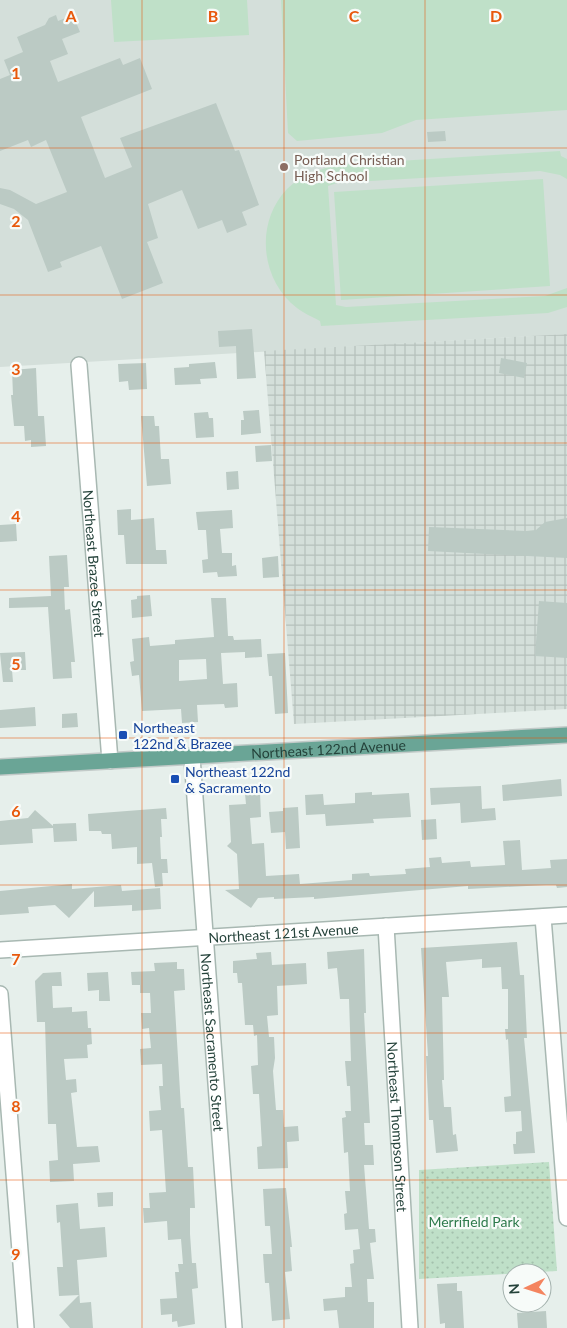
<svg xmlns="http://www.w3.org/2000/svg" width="567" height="1328" font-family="Lato,sans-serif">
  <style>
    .built { fill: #d4dfda }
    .industrial { fill: url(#industrial-grid) }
    .grass { fill: url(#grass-dots) }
    .pitch { fill: #bfe0c8 }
    .building { fill: #bbcac4; fill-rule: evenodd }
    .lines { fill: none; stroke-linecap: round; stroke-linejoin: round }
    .minor-casing { stroke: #a8b8b2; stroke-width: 18 }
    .major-casing { stroke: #c2cac8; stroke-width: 18 }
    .minor { stroke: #fff; stroke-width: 15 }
    .major { stroke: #6aa596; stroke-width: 15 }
    .grid { fill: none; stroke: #e8590c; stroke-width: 1; stroke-opacity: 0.55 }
    .education-dot { fill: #8d6e63; stroke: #f7fbf9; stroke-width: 2 }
    .transit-dot { fill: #1a4fb4; stroke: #f7fbf9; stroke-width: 2 }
    .labels { text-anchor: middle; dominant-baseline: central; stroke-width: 4.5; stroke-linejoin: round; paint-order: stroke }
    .education-label { font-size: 14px; fill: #785e54; stroke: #f7fbf9; text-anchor: start }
    .street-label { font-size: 14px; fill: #24423a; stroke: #f7fbf9 }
    .transit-label { font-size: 14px; fill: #164399; stroke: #f7fbf9; text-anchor: start }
    .park-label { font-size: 14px; fill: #2d7a4b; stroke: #f7fbf9 }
    .grid-label { font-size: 16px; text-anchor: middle; font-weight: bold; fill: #e8590c; stroke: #f7fbf9; stroke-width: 4.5; stroke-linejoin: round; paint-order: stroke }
  </style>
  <defs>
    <pattern id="industrial-grid" width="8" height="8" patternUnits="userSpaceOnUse" patternTransform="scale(1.25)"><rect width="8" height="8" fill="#d4dfda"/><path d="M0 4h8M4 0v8" fill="none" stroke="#b6c1bc"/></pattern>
    <pattern id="grass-dots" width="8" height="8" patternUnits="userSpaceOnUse" patternTransform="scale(1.25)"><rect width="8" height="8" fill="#bfe0c8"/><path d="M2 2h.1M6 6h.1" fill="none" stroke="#a4c1ad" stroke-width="1.8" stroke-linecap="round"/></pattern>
  </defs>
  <rect width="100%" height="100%" fill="#e6efeb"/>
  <path class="built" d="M0,0h567v334l-567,33z"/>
  <path class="industrial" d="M567,334v375l-273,15 -30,-373z"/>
  <path class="grass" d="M549,1162l8,109 -138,8v-109z"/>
  <path class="pitch" d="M111,0h136l2,35 -135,7z
    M281,0h286v110l-151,10 -34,13 -85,8 -9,-8z
    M560,151l1,5 6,3v20l-7,-4 -20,-4 -203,12 -9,3 8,119 10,2 199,-11 22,-8v19l-19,6 -227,13 -1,-5c-7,-4 -17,-8 -23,-13 -37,-28 -42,-86 -10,-119 13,-13 30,-18 47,-24z
    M543,179l7,107 -209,14 -7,-108z"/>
  <path class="building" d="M56,15l2,6 15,-6 7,17 -18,7 6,15 -18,7 8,21 62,-24 3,7 17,-7 12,31 -71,28 24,61 27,-11 -12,-29 96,-35 19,48 4,-1 20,55 -17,7 5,13 -20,8 -5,-13 -24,9 -16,-39 -34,14 10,34 -11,4 16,41 -41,16 -21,-53 -41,16 2,5 -14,5 -20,-52 -14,-11 -14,-5v-16l10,2 26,14 31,-12 -21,-52 -15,7 -3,-7 -28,11v-72l10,-4 -6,-15 19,-8 -6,-15 28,-12 4,-7z
    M445,131l1,10 -18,1 -1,-10z
    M252,329l4,49 -19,1 -1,-33 -17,1 -1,-16z
    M501,358l26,5 -3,15 -25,-5z
    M215,362l2,16 -17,1 1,5 -26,1 -1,-17 15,-1v-3z
    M146,363l1,26 -18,1 -1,-9 -9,1 -1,-18z
    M36,368l2,48h6l2,30 -15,1v-7l-6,1 -1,-15h-10l-3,-31h2l-1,-25z
    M259,410l2,23 -20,2v-15h3l-1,-9z
    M208,412l1,6h4l1,19 -18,1 -2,-25z
    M141,416h13l1,10h4l2,33h8l2,25 -24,2z
    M271,445l1,16 -16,1 -1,-16z
    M238,471l1,18 -12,1 -1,-18z
    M131,509v11l23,-2 2,32h10l1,14h-41l-2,-29h-6l-1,-25z
    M232,510l1,18 -13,1 2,24h10v13l4,-1 1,11 -19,1 -1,-5 -14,1 -1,-13 6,-1 -2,-29h-8l-2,-18z
    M567,518v40l-139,-7 1,-24 97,4 10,-1 9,-8z
    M16,524l1,17 -17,1v-17z
    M67,555l2,32h-5l1,23 5,-1 5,53h-4l1,16 -19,1 -5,-72 -39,1v-10l42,-2 -2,-40z
    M278,556l1,21 -16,1 -1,-20z
    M150,595l2,21 -20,2 -1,-18 6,-1v-3z
    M211,598h15l2,38h5l1,4 27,-1 1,18 -17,1v-6l-24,1 2,31 14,-1 1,24 -13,1 -1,-4 -27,1 1,17 -16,1 -1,-14 -39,2 -3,-36 -7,1 -2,-14 4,-1 -2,-22 17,-2 1,9 25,-2v-4l39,-3zM206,659l1,20 -28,2v-21z
    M539,601l28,2v55l-32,-2z
    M25,652l1,18h-14l1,12h-10l-3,-29z
    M285,653l3,60 -13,1 -3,-38h-3l-2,-22z
    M35,707l1,19 -36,2v-18z
    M77,713l1,14 -16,1v-14z
    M561,779l1,17 -59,5 -1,-16z
    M481,786l1,23 13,-1 1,12 -35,3 -1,-20 -29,2 -1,-17z
    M372,792v3l37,-2 2,24 -38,2 1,4 -48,3 -1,-12 -19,1 -1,-20 18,-1 1,11 31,-2v-10z
    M260,793l1,24 -11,1 2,26 12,-1 2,33 33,-2 1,10 52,-4v-6l17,-1 1,3 36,-2 -1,-5 25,-2 -1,-9 12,-1 1,6 28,-2 1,6 34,-2 -2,-24 17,-1 2,30 29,-2 -1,-8 17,-1v28l-10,1 -1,-3h-10l-78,4v-3l-154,13v-2l-40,2v-2l-16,1 -7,10 -26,-18 14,-1 -2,-35 -10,-8 4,-4 -2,-37 17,-1 -1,-10z
    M298,807l2,41 -14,1 -1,-17 -14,1 -2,-21 14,-1v-3z
    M166,808l1,11h-6l1,18h-2l1,22h6l1,14h-6l1,13 -8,1 -3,-24 -15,1v-17l-25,2 -1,-15h-9l-1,-3h-12l-1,-17z
    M35,810l18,16v-2l23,-1 1,18 -23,1 -1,-14 -21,1 1,14 -33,2v-24l28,-3z
    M436,819l1,20 -15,1 -1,-20z
    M72,884v5l49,-4 1,6 38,-3 1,21 -29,2v-6l-38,2v-16l-25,27 -14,-13 -27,2 1,6 -29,2v-24z
    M517,942l3,33h4l3,63h-3l11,115 -21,1 -1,-10h3v-12l6,-1 -1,-20 -16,1 -1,-15 7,-1 -3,-57 -2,1 -1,-11h3v-40h-6l-1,-22 -19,1v-9l-36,3 3,35h-7l2,83h-2l2,27h7l2,28 3,-1 2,17 -22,2 -3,-33h-4l-3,-64h2l-7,-108z
    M364,949l2,64h-2l6,110h-6l1,22h8l1,20h-10l5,64h6l1,13 -6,1 4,36h-7l1,23h6v26h-35l-2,-18 -13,1 -1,-12 22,-2v-10h7l-2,-23 4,-1 -1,-13 7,-1 -2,-20 -13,1 -1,-16 3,-1 -2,-22h5l-2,-39 -4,1 -2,-35 4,-1 -1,-6h6l-1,-25h-3l-2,-25h6l-2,-62h-9l-3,-31 -9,1 -1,-17z
    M271,952l1,13 34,-2 1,21 -30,2 1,29 -11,1 2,21h5l1,21 -2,13 3,39h7l1,17 14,-1 1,15 -12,1 1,26 -27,1h-3l-1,-22 5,-1 -3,-52h-6l-2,-28 7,-1 -1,-30 -3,1 -1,-11h-8l-3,-42h-4l-1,-10h-4v-12l24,-2 -1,-6z
    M177,962v7h7l1,21 -11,1 7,117h3l4,59h5l2,41h-5v26l2,29h4l2,25 -6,1 3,35 -17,3 -1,-6 -5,1v-8l-11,1 -1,-16 17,-1 -2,-26h4l-1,-8h5l-2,-25 -13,1 -1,-19 -23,2 -1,-15h7l-1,-15 17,-1 -4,-62 -12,1 -1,-20 12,-1 -2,-24h4l-1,-22 -21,1 -1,-16 11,-1 -2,-20 -7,1 -1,-16h10l-1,-20h-10v-8h-8l-1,-13 24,-1 -1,-8z
    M61,972l1,14h-10l1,22 19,-1v5l15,-1 1,17h3l1,16 -5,1 1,13 -24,1 2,21 10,-1 1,13 -6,1 6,54 21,-1 2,16 -27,2 1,17 -24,1 -1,-21 9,-1 -2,-36h-8l-3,-102h-8l-2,-41 8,-8z
    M108,972l2,29h-11v-11l-11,1 -1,-18z
    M286,1188l6,59h-2l2,24 -7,1 5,47 -18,2 -3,-38h-4l-2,-29h9l-2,-28h-5l-2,-37z
    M113,1192v14l-15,1 -1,-14z
    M78,1203l2,26 25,-2 2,30 -30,3 3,43 11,-1 2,26h-23l-11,-13 20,-20 -20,1 -2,-29h6l-3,-45 -3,1 -1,-18z
    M457,1283v8h5l2,37h-19v-5l-5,1 -3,-40z
    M546,1311l1,17h-29l-1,-15z"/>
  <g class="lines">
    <g class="minor-casing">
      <g id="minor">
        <path id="s1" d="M79,365l31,396"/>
        <path id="s2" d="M192,757l42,571"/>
        <path d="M543,917l24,301"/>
        <path id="s3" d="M386,926l24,402"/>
        <path id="s4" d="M0,950l567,-35"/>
        <path d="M0,994l26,334"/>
      </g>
    </g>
    <g class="major-casing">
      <g id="major">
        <path id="s5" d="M0,767l567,-32"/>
      </g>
    </g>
    <use href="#minor" class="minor"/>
    <use href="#major" class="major"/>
  </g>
  <path class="grid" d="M142,0v1328M284,0v1328M425,0v1328M0,148h567M0,295h567M0,443h567M0,590h567M0,738h567M0,885h567M0,1033h567M0,1180h567"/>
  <circle class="education-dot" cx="284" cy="167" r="5"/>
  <g class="transit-dot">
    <rect x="118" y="730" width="10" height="10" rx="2.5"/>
    <rect x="170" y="774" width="10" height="10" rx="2.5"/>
  </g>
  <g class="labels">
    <g class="education-label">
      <text x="294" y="159">Portland Christian<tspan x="294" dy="16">High School</tspan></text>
    </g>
    <g class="street-label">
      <text stroke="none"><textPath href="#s1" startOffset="199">Northeast Brazee Street</textPath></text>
      <text stroke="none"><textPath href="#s5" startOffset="329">Northeast 122nd Avenue</textPath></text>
      <text stroke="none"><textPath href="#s4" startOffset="284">Northeast 121st Avenue</textPath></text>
      <text stroke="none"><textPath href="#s2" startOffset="286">Northeast Sacramento Street</textPath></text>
      <text stroke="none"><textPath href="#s3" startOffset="201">Northeast Thompson Street</textPath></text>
    </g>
    <g class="transit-label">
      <text x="133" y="727">Northeast<tspan x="133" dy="16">122nd &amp; Brazee</tspan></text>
      <text x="185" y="771">Northeast 122nd<tspan x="185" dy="16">&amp; Sacramento</tspan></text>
    </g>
    <g class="park-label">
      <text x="474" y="1221">Merrifield Park</text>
    </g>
  </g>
  <g class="grid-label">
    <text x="71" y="22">A</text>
    <text x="213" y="22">B</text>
    <text x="354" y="22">C</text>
    <text x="496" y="22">D</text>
    <text x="16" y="79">1</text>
    <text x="16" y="227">2</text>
    <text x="16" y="375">3</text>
    <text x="16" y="522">4</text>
    <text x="16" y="670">5</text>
    <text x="16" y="817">6</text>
    <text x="16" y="965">7</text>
    <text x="16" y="1112">8</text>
    <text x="16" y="1260">9</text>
  </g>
  <g transform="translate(527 1288) rotate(266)"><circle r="24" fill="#f7fbf9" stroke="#a3b1ad"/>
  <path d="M0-4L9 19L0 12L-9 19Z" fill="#f4845f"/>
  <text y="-8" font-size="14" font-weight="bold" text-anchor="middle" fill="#24423a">N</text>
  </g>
</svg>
